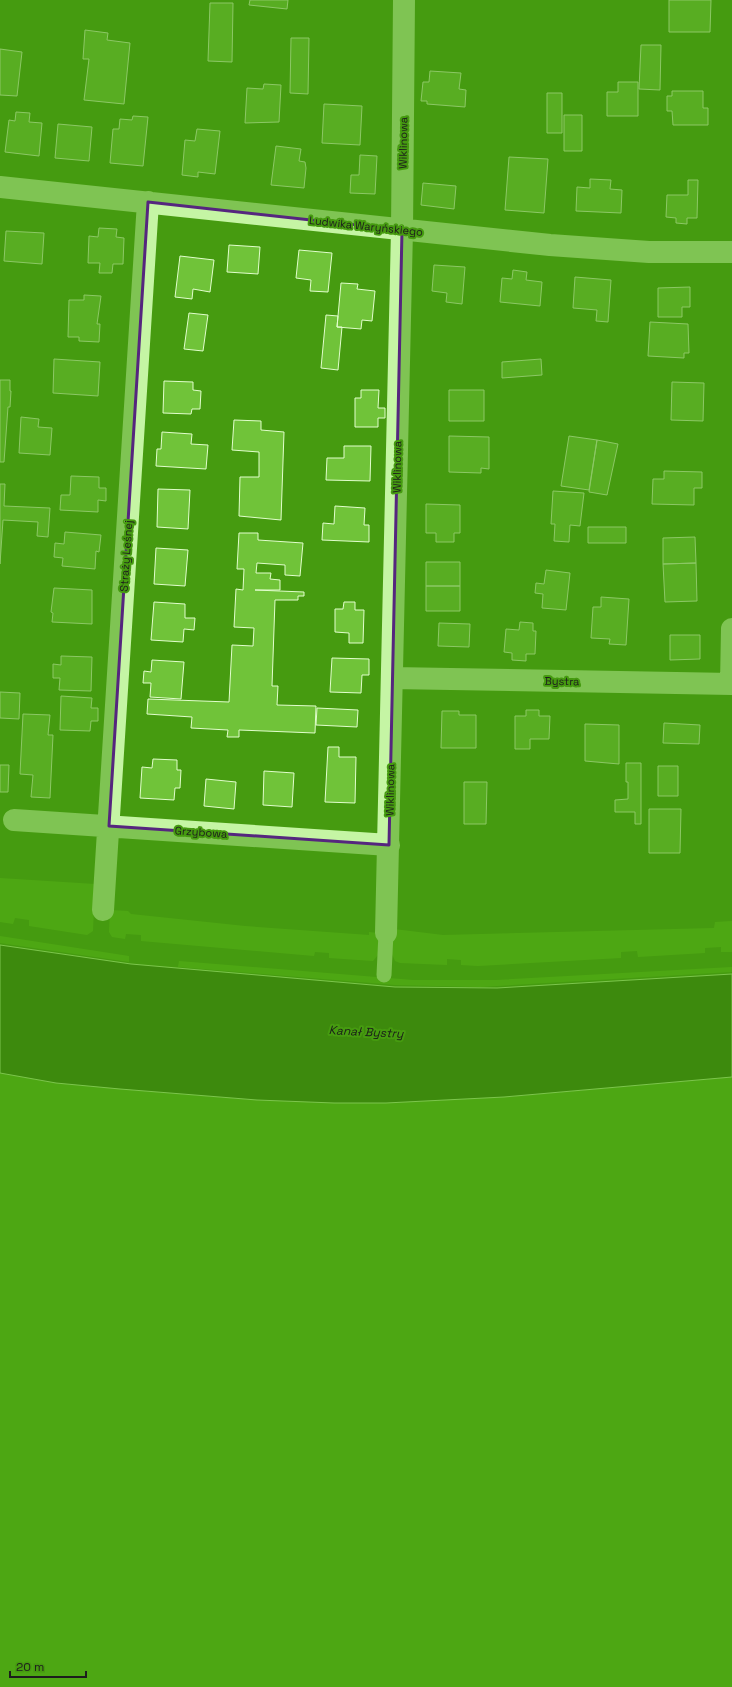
<svg xmlns="http://www.w3.org/2000/svg" width="732" height="1687" font-family="'Space Grotesk',sans-serif">
  <style>
    .green { fill: #58b618 }
    .water { fill: #33770a; stroke: #bff896 }
    .building { fill: #70c339; stroke: #e1fecc }
    .lines { fill: none; stroke-linecap: round; stroke-linejoin: round }
    .lane { stroke: #c5f5a4; stroke-width: 15 }
    .street { stroke: #c5f5a4; stroke-width: 22 }
    .marked { fill: none; stroke: #55267e; stroke-width: 3; stroke-linejoin: round }
    .labels { text-anchor: middle; dominant-baseline: central; stroke-width: 4; stroke-linejoin: round; paint-order: stroke }
    .street-label { font-size: 11px; fill: #1d1d1d; stroke: #469b10 }
    .water-label { font-size: 12px; font-style: italic; fill: #1a1d19; stroke: #469b10 }
  </style>
  <rect width="100%" height="100%" fill="#469b10"/>
  <path class="green" d="M0,878l95,6 -2,47 -6,4 -58,-9v-6l-14,-2 -2,6 -13,-2z
    M110,910l18,1 3,3 114,12 124,9v-3l9,1v22l-5,6 -44,-3v-5l-14,-1 -1,4 -173,-15v-6l-15,-1 -1,5 -13,-2 -3,-5z
    M732,921v31h-11v-5l-16,1v5l-67,4 -1,-6 -16,1v6l-143,8 -17,-1v-5l-14,-1v6l-47,-2 -5,-2 -3,-7 2,-25 49,6 271,-7 1,-6z
    M0,936l129,20v6l-129,-19z
    M179,961l234,19h83l236,-13v5l-252,15 -85,-2 -217,-18z
    M0,1073l56,10 64,6 137,11 77,3h52l118,-6 228,-20v610h-732z"/>
  <path class="water" d="M0,945l131,19 264,23 102,1 235,-14v103l-228,20 -118,6h-52l-77,-3 -137,-11 -64,-6 -56,-10z"/>
  <path class="building" d="M250,0h38l-1,9 -38,-4z
    M669,0h42l-1,32h-41z
    M210,3h23l-1,59 -24,-1z
    M85,30l23,3 -1,7 23,3 -6,61 -40,-4 5,-41h-6z
    M291,38h18l-1,56 -18,-1z
    M641,45h20l-1,45 -21,-1z
    M0,49l22,3 -5,44 -17,-1z
    M430,71l31,2 -2,16 7,1 -1,17 -38,-3v-3h-6l2,-19h6z
    M618,82h20v34h-31v-24h11z
    M264,84l17,1 -2,37 -34,1 2,-35 16,1z
    M672,91h31v17h5v17h-35l-1,-14h-5v-15h5z
    M547,93h15v40h-15z
    M324,104l38,2 -2,39 -38,-2z
    M16,112l14,1 -1,9 13,1 -3,33 -34,-4 4,-32 6,1z
    M564,115h18v36h-18z
    M133,116l15,1 -5,49 -33,-3 3,-34h6l1,-10 12,1z
    M58,124l34,3 -3,34 -34,-3z
    M197,129l23,2 -5,43 -17,-2v5l-16,-2 3,-35 10,1z
    M276,146l25,3 -2,12 6,1 1,6 -2,20 -33,-3z
    M360,155l17,1 -2,38 -25,-1 1,-18h8z
    M509,157l39,2 -4,54 -39,-3z
    M590,179l21,1 -1,9 12,1 -1,23 -45,-2 1,-24 13,1z
    M688,180h10l-1,38h-10v6l-11,-1v-5l-10,-1 1,-22h21z
    M423,183l33,3 -2,23 -33,-4z
    M99,228l18,1 -1,8 8,1 -1,26h-10l-1,9h-13l1,-10h-12l1,-27 9,1z
    M6,231l38,2 -2,31 -38,-3z
    M229,245l31,2 -2,27 -31,-2z
    M299,250l33,3 -4,39 -18,-1 1,-11 -15,-2z
    M180,256l34,4 -4,32 -17,-3 -1,10 -17,-2z
    M434,265l31,2 -3,37 -16,-2 1,-9 -15,-2z
    M513,270l14,2 -1,8 16,2 -2,24 -40,-4 2,-24 10,1z
    M575,277l36,3 -3,42 -12,-1 1,-11 -24,-2z
    M341,283l17,1 -1,5 18,2 -3,30 -10,-1 -1,9 -24,-2z
    M690,287v20h-8v10h-24v-29z
    M84,295l17,1 -4,28h3l-1,18 -20,-1v-4h-11l1,-37h15z
    M189,313l19,2 -5,36 -19,-2z
    M326,315l12,1 -1,11h5l-4,43 -17,-2z
    M650,322l38,2 1,29h-5v5l-36,-2z
    M54,359l46,3 -2,34 -45,-3z
    M541,359l1,16 -40,3v-16z
    M0,380h10v11h1l-1,16h-2l-4,55h-4z
    M164,381l29,1v8l8,1 -1,18h-8l-1,5 -28,-1z
    M672,382l32,1 -1,38 -32,-1z
    M361,390h18l-1,18h7v10h-7v9h-23v-29h6z
    M449,390h35v31h-35z
    M21,417l18,2 -1,8 14,1 -2,27 -31,-2z
    M234,420l27,1v9l23,2 -3,88 -42,-4 1,-39h19v-25l-27,-2z
    M162,432l30,2 -1,10 17,1 -2,24 -50,-3 1,-17h4z
    M449,436l40,1v32l-8,-1v5l-32,-1z
    M569,436l28,4 -8,50 -28,-4z
    M597,440l21,4 -11,51 -18,-3z
    M344,446h27l-1,35 -44,-1 1,-22h17z
    M664,471l38,1v16h-8v17l-42,-1 1,-25h11z
    M71,476l28,1v11h7v13l-8,-1v12l-38,-2 1,-15h9z
    M0,484h5l-1,22 46,2 -2,29 -11,-1 1,-14 -35,-2 -3,44z
    M158,489l32,1 -2,39 -31,-2z
    M553,491l31,2 -4,33 -10,-1 -1,17 -15,-1 1,-17h-4z
    M426,504l34,1v28h-6v9h-18v-9h-10z
    M335,506l30,2 -1,17h5v17l-47,-2 1,-17 11,1z
    M588,527h38v16h-38z
    M65,532l36,3 -2,17 -3,-1 -1,18 -33,-3 1,-8 -9,-1 1,-14 9,1z
    M239,533h19v7l45,3 -3,33 -15,-1v-10l-28,-2 -1,10h15l-1,6 10,1v10h-25l49,2v4h-6v4h-23l-3,86h6l-1,19 39,1 -1,27 -76,-3v7h-12l1,-7 -37,-2 1,-11 -45,-3 1,-15 81,3 3,-57 21,1 1,-18 -20,-1 2,-38 7,1 1,-21h-7z
    M695,537l1,26 -33,1v-26z
    M156,548l32,2 -3,36 -31,-2z
    M426,562h34v24h-34z
    M696,563l1,38 -32,1 -2,-38z
    M546,570l24,3 -4,37 -24,-2 1,-14 -8,-1 1,-10 8,1z
    M426,586h34v25h-34z
    M54,588l38,2v34l-40,-2 1,-9 -2,-1z
    M601,597l28,2 -3,46 -17,-1 1,-5 -19,-1 2,-31h8z
    M154,602l31,2v14h10l-1,12 -10,-1 -1,13 -32,-2z
    M344,602h11v8h9l-1,33h-14v-10l-14,-1v-23h8z
    M520,622l13,1v8h3l-1,23h-9v7l-14,-1v-7l-8,-1 2,-23 13,1z
    M439,623l31,1 -1,23 -31,-1z
    M670,635h30v24l-30,1z
    M61,656l31,1 -1,34 -32,-1 1,-12h-7v-14l8,1z
    M332,658l37,1v16h-7l-1,18 -31,-1z
    M152,660l32,2 -3,37 -31,-2 1,-14h-8l1,-12 7,1z
    M0,692l20,1 -1,26 -19,-1z
    M61,696l31,2 -1,10h7v13h-7l-1,10 -30,-1z
    M317,708l41,2 -1,17 -41,-2z
    M526,710h13v6h11l-1,23h-19v10h-15v-33h11z
    M442,711h17v4h17v33h-35z
    M23,714l27,1 -2,20h5l-3,63 -19,-1 2,-22 -13,-1z
    M664,723l36,2 -1,19 -36,-1z
    M585,724l34,1v39l-34,-3z
    M328,747h11v10h17l-1,46 -30,-1z
    M153,759l24,1v10h4l-1,18h-5l-1,12 -34,-2 2,-31 10,1z
    M626,763h15v61h-6v-12h-20v-12l13,-1v-17h-2z
    M0,765h9l-1,27h-8z
    M658,766h20v30h-20z
    M264,771l30,2 -2,34 -29,-2z
    M206,779l30,3 -2,27 -30,-3z
    M464,782h23l-1,42h-22z
    M649,809h32l-1,44h-31z"/>
  <g class="lines">
    <path class="lane" d="M384,975l2,-42"/>
    <path class="street" d="M0,187l550,58 99,7h83
      M392,678l340,6
      M731,684l1,-55
      M14,820l375,25
      M103,910l45,-708
      M386,933l16,-703 2,-230"/>
  </g>
  <path d="M0 0H732V1687H0ZM148,202l254,28 -13,615 -280,-19z" fill="#469b10" fill-opacity=".55" fill-rule="evenodd"/>
  <path class="marked" d="M148,202l254,28 -13,615 -280,-19z"/>
  <g class="labels">
    <g class="street-label">
      <text transform="translate(403 143) rotate(-89)">Wiklinowa</text>
      <text transform="translate(366 226) rotate(6)">Ludwika Waryńskiego</text>
      <text transform="translate(397 467) rotate(-89)">Wiklinowa</text>
      <text transform="translate(126 556) rotate(-86)">Straży Leśnej</text>
      <text transform="translate(562 681) rotate(1)">Bystra</text>
      <text transform="translate(390 790) rotate(-89)">Wiklinowa</text>
      <text transform="translate(201 832) rotate(4)">Grzybowa</text>
    </g>
    <g class="water-label">
      <text transform="translate(366 1032) rotate(3)">Kanał Bystry</text>
    </g>
  </g>
  <path d="M10 1671v6h76v-6" fill="none" stroke="#1d1d1d" stroke-width="2"/>
  <text x="16" y="1671" font-size="12" fill="#1d1d1d" stroke="#469b10" stroke-width="3" paint-order="stroke">20 m</text>
</svg>
